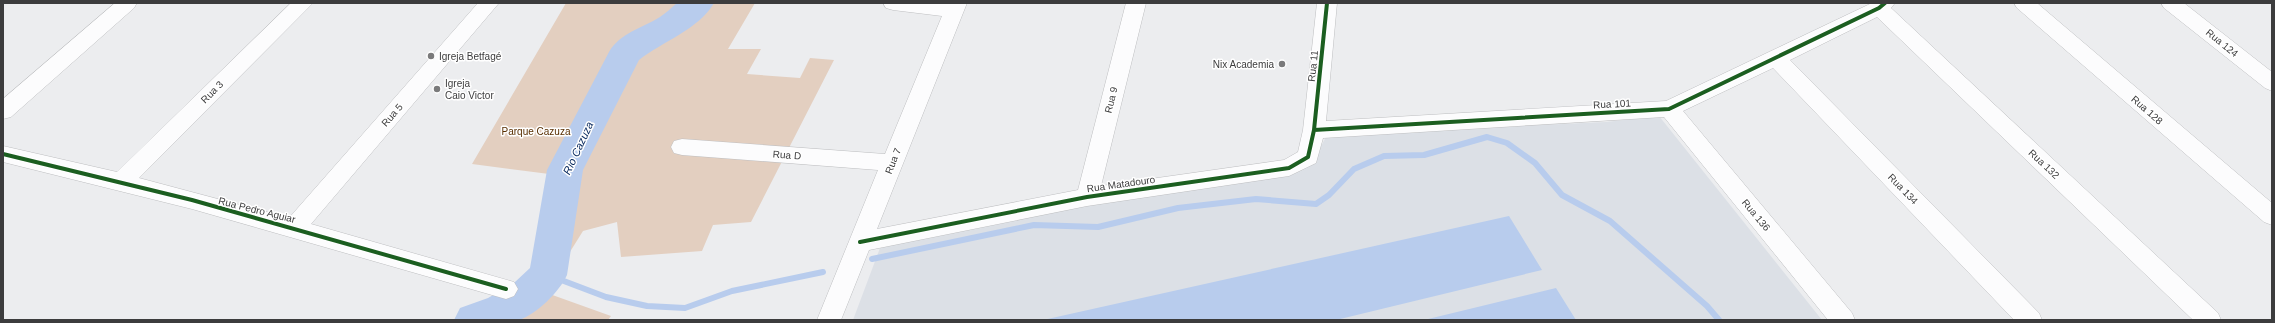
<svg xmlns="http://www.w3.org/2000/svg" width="2275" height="323" font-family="Arial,sans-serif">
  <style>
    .built { fill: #dce0e6 }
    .green { fill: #e3cfc0 }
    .water { fill: #b8cced }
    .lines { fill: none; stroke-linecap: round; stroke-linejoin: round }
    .stream { stroke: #b8cced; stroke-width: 6 }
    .river { fill: #b8cced; fill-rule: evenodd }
    .minor-casing { stroke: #bebfc1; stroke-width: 1 }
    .minor { fill: #fcfcfd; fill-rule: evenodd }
    .cycleway-casing { stroke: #fff; stroke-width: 6 }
    .cycleway { stroke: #1b5e20; stroke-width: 4 }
    .poi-dot { fill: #7a7a7b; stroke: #fff; stroke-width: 1.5 }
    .labels { text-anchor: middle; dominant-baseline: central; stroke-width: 3; stroke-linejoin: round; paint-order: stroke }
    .street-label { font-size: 10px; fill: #3c3c3d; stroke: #fff }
    .poi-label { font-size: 10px; fill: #3c3c3d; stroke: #fff; text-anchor: start }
    .park-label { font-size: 10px; fill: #582e00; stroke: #fff }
    .water-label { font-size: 11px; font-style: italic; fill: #05275d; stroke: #fff }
  </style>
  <rect width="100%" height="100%" fill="#ecedef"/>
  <path class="built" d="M1659,116l163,204h-969l27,-72 213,-48 218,-35 16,-30 279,-13z"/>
  <path class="green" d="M566,3h112l-56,48 -65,124 -85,-11z
    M694,3h61l-27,46h33l-14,25 53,4 10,-20 24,2 -83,162 -38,3 -11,26 -81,6 -4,-35 -34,9 -20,32 20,-109 43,-88 51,-52z
    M544,292l67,24 -3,4h-109z"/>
  <path class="water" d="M1509,216l33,54 -206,50h-293z
    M1556,288l20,32h-152z"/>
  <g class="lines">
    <path class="stream" d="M872,259l162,-34 64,2 80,-19 78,-9 60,5 13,-9 25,-26 30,-13 40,-1 63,-18 20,6 28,20 27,32 48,26 97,85 12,14
      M548,275l58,22 41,9 38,2 47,-17 91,-19"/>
    <path class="river" d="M677,3h37c-16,27 -51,38 -75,57l-56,110 -16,105c-7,16 -31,40 -48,45 -13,3 -50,0 -65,0l6,-12 28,-10 27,-16 15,-14 17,-98 62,-118c11,-19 33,-24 51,-35 6,-4 11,-9 17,-14z"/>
    <g class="minor-casing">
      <path id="minor" d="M115,3h22l-3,5 -123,109 -8,2v-20z
        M291,3h22l-174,175 150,40 189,-215h21l-188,221 203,58 4,7 -4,7 -8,3 -314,-90 -189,-47v-16l114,26z
        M883,3h84l-90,226 201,-39 48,-187h20l-45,183 183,-26 14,-8 5,-22 14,-127h20l-11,118 340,-20 206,-98h23l-4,5 327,305 3,7h-28l-316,-303 -87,43 249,253 3,7h-28l-241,-252 -90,43 169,202 3,7h-27l-164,-203 -341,21 -7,25 -27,13 -202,30 -218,44 -28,70h-24l61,-150 -196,-15 -8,-2 -3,-6 3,-6 8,-2 203,15 57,-138 -49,-6 -7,-2z
        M2014,3h23l235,200v22l-8,-3 -247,-214z
        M2161,3h23l88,69v19l-7,-3 -101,-80z"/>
    </g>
    <use href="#minor" class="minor"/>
    <g class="cycleway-casing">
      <path id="cycleway" d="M1314,130l355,-21 210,-101 6,-5
        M3,154l189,46 314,89
        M860,242l227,-45 202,-29 19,-11 6,-27 13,-127"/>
    </g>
    <use href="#cycleway" class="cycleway"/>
  </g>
  <g class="poi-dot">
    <circle cx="431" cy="56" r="4"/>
    <circle cx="1282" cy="64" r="4"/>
    <circle cx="437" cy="89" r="4"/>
  </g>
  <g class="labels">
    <g class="street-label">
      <text transform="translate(2222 43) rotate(39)">Rua 124</text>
      <text transform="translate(1313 66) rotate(-84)">Rua 11</text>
      <text transform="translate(212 92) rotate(-45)">Rua 3</text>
      <text transform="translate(1111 100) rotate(-76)">Rua 9</text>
      <text transform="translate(1612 104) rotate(-3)">Rua 101</text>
      <text transform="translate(2147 110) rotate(41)">Rua 128</text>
      <text transform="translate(392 115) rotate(-49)">Rua 5</text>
      <text transform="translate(787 155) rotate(4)">Rua D</text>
      <text transform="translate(893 161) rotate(-68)">Rua 7</text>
      <text transform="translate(2044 164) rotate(43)">Rua 132</text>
      <text transform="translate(1121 184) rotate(-8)">Rua Matadouro</text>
      <text transform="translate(1903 189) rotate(46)">Rua 134</text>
      <text transform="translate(257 210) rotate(14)">Rua Pedro Aguiar</text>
      <text transform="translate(1756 215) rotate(50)">Rua 136</text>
    </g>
    <g class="poi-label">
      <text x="439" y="56">Igreja Betfagé</text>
      <text x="1274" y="64" text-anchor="end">Nix Academia</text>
      <text x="445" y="83">Igreja<tspan x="445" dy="12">Caio Victor</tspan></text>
    </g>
    <g class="park-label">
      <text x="536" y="131">Parque Cazuza</text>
    </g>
    <g class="water-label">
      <text transform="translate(578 148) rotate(-65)">Rio Cazuza</text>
    </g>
  </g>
  <rect width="2275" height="323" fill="none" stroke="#3c3c3d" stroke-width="8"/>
</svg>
